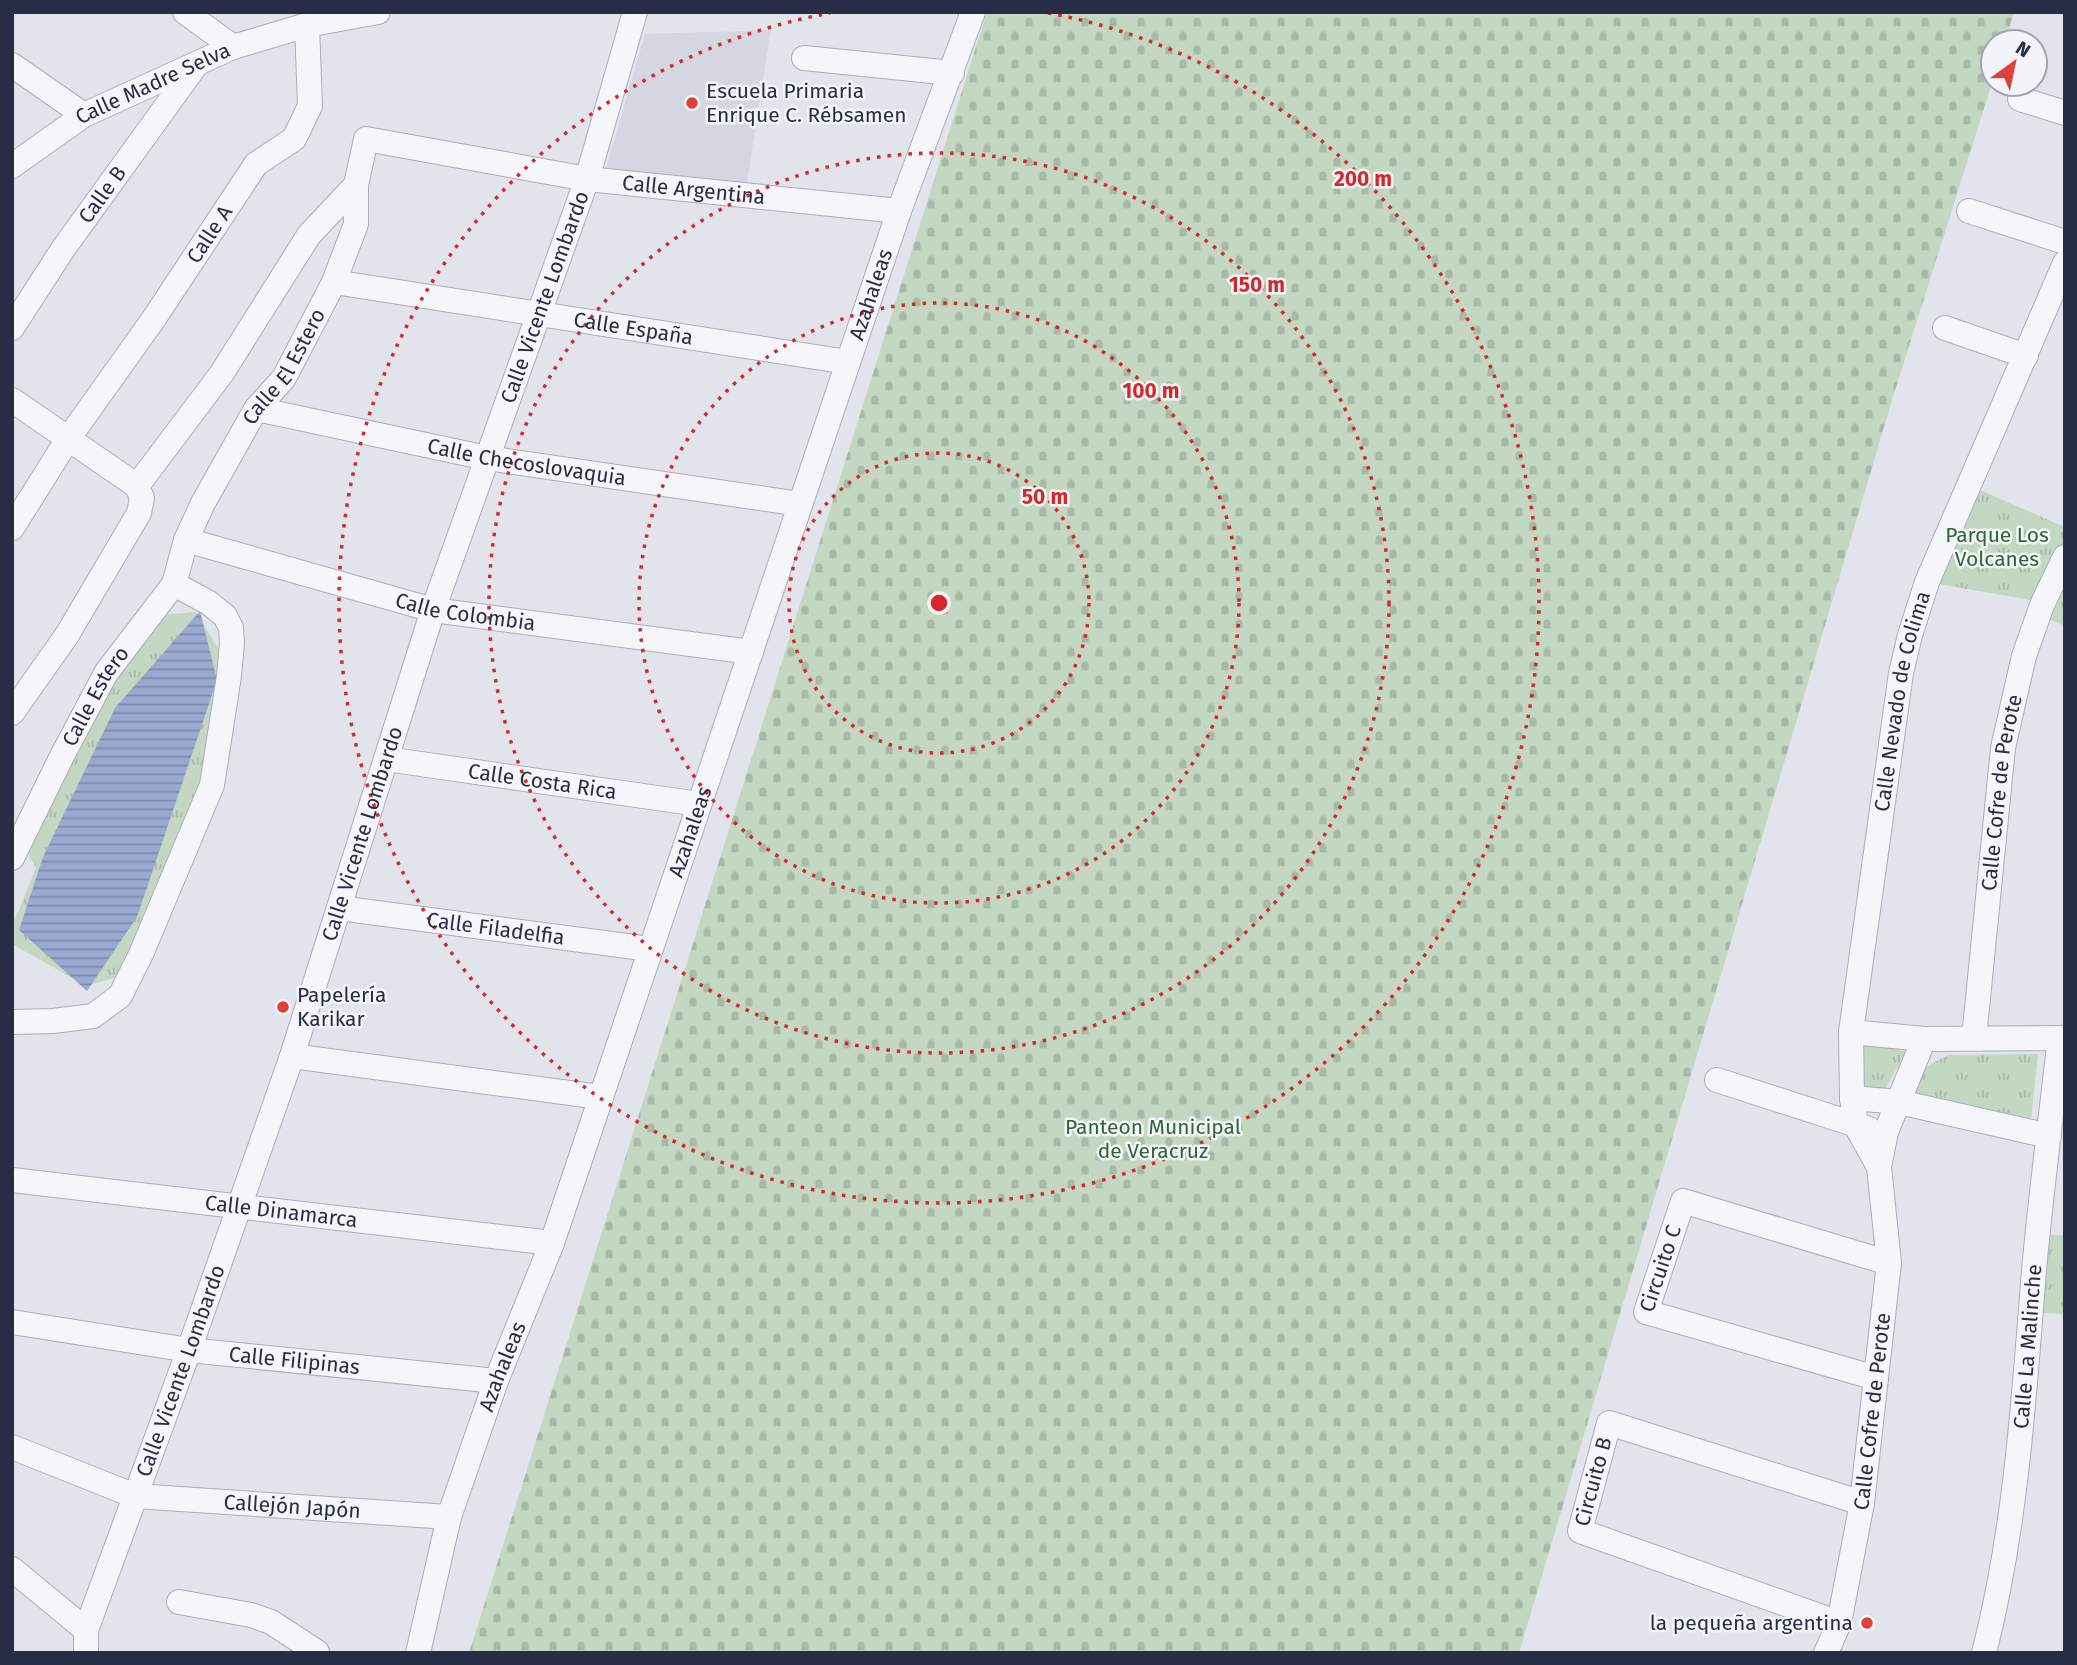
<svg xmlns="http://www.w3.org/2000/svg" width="2077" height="1665" font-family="'Fira Sans',sans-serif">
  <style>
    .built { fill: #d4d6e1 }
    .grass { fill: url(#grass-tufts) }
    .cemetery { fill: url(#cemetery-stones) }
    .water { fill: url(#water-rules) }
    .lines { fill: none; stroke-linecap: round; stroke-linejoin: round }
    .minor-casing { stroke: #aaadba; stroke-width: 26 }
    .minor { stroke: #f5f6fa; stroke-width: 24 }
    .ring { fill: none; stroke: #d62828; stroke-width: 3.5; stroke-dasharray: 3.5 7 }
    .poi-dot { fill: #de413a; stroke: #f2f4f9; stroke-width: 2.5 }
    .labels { text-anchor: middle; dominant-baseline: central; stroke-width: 5; stroke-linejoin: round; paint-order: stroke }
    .street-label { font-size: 21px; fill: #282d46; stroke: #f2f4f9 }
    .poi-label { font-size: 21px; fill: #282d46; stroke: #f2f4f9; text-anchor: start }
    .park-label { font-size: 21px; fill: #336434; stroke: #f2f4f9 }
    .centre { fill: #d62828; stroke: #f2f4f9; stroke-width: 3.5 }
    .ring-label { font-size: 21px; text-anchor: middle; font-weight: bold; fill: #d62828; stroke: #f2f4f9; stroke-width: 5; stroke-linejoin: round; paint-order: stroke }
  </style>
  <defs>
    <pattern id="grass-tufts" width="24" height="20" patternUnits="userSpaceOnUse" patternTransform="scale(1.75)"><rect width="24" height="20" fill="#c3d7c2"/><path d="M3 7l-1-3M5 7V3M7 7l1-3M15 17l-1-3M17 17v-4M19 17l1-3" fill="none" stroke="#a8b9a8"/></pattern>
    <pattern id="cemetery-stones" width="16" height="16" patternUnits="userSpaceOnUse" patternTransform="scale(1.75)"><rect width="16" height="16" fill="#c3d7c2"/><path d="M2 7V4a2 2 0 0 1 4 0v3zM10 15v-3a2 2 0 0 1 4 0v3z" fill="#a8b9a8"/></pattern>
    <pattern id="water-rules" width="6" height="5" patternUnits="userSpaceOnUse" patternTransform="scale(1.75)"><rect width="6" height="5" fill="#99a9d0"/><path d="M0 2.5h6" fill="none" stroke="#7d8aab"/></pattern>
  </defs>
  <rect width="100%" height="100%" fill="#e2e4ec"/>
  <path class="built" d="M771,30l-25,157 -141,-15 40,-138z"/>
  <path class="grass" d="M1968,485l97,42v99l-26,-11 3,-10 -17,-6 -98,-17z
    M196,612l32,53v59l-107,252 -35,10 -74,-42v-17l24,-59 -14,-26 117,-225z
    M1861,1040l45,12 -23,41 -26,-3z
    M2038,1054l-7,66 -119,-20 9,-31 27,-14z
    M2038,1233l27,3v78l-36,-2z"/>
  <path class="cemetery" d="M987,12h1027l-9,30h-12v38l-100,317 -374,1256h-1050z"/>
  <path class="water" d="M200,611l17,69 -80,237 -50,74 -68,-61 24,-73 72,-149z"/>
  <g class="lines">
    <g class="minor-casing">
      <g id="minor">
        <path d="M185,12l48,35"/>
        <path d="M804,58l148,15"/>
        <path d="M12,65l72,50"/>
        <path d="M2020,99l45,14"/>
        <path id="s1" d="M12,166l72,-51 149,-68 74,-22 71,-13"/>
        <path d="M1969,211l96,31"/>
        <path id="s2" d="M334,282l514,80"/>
        <path id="s3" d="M12,328l51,-79 133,-184"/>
        <path d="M1945,328l81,28"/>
        <path d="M12,400l125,86"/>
        <path id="s4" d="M256,409l231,49 313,46"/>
        <path id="s5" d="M137,486l85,-113 87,-138 47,-50 10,-46 221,40 312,32"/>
        <path id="s6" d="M12,528l56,-89 87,-122 101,-153 38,-25 16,-33 -3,-81"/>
        <path id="s7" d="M186,540l247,70 318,42"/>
        <path d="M12,713l55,-78 72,-122 3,-15 -5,-12"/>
        <path id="s8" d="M386,759l313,45"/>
        <path id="s9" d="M12,858l49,-100 45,-85 68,-89 12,-44 17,-37 53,-94 28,-31 50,-96 22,-58v-39"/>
        <path id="s10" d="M339,908l311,41"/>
        <path d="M12,1022l41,-1 40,-5 27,-20 21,-42 71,-169 17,-109 3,-33 -1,-15 -6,-12 -16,-13 -35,-19"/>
        <path d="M1851,1032l73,7 141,-1"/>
        <path id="s11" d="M1974,1038l29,-290 21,-92 18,-51 23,-48"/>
        <path d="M292,1056l308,41"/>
        <path d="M1717,1080l152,49"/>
        <path d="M1852,1098l47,4 150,34"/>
        <path id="s12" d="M1879,1167l-23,-41 -4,-28 -1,-66 50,-359 9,-38 17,-53 138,-319"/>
        <path id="s13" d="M12,1180l540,63"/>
        <path id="s14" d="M12,1322l177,28 307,31"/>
        <path id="s15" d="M1876,1378l-230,-66 37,-111 206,62"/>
        <path id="s16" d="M12,1447l123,49 314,21"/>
        <path d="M12,1569l74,61"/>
        <path d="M179,1602l72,13 20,7 46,30"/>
        <path id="s17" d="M1839,1623l-259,-92 29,-108 253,80"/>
        <path id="s18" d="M86,1653v-23l103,-280 103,-294 141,-446 154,-431 48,-167"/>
        <path id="s19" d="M418,1653l31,-136 47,-136 56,-138 347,-1032 74,-199"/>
        <path id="s20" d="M1826,1653l13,-30 23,-120 14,-125 13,-115 -10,-96 7,-35 38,-93"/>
        <path id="s21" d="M1984,1653c32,-125 40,-255 50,-383 7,-77 17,-154 26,-232"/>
      </g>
    </g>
    <use href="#minor" class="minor"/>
  </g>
  <g class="ring">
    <circle cx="939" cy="603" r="150"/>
    <circle cx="939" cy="603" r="300"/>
    <circle cx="939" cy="603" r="450"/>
    <path d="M1048 13A600 600 0 1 1 830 13"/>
  </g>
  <g class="poi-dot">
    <circle cx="692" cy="103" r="7"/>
    <circle cx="283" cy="1007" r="7"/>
    <circle cx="1867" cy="1623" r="7"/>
  </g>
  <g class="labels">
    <g class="street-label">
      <text stroke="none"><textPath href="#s1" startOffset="164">Calle Madre Selva</textPath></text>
      <text stroke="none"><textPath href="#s5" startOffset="752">Calle Argentina</textPath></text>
      <text stroke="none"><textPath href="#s3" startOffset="161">Calle B</textPath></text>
      <text stroke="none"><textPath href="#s6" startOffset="354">Calle A</textPath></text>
      <text stroke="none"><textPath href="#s19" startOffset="1433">Azahaleas</textPath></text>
      <text stroke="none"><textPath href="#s18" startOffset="1433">Calle Vicente Lombardo</textPath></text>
      <text stroke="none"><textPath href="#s2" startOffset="303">Calle España</textPath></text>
      <text stroke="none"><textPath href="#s9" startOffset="565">Calle El Estero</textPath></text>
      <text stroke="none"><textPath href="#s4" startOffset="276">Calle Checoslovaquia</textPath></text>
      <text stroke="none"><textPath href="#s7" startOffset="289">Calle Colombia</textPath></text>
      <text stroke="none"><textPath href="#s9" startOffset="182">Calle Estero</textPath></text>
      <text stroke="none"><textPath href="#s12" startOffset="476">Calle Nevado de Colima</textPath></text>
      <text stroke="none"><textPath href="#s8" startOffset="158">Calle Costa Rica</textPath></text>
      <text stroke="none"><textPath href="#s11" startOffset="247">Calle Cofre de Perote</textPath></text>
      <text stroke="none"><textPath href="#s19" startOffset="866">Azahaleas</textPath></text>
      <text stroke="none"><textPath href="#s18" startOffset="866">Calle Vicente Lombardo</textPath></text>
      <text stroke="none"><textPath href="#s10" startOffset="158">Calle Filadelfia</textPath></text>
      <text stroke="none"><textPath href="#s13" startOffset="271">Calle Dinamarca</textPath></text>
      <text stroke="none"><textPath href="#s15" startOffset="285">Circuito C</textPath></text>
      <text stroke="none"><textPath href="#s21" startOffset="310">Calle La Malinche</textPath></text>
      <text stroke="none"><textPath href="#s14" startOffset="285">Calle Filipinas</textPath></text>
      <text stroke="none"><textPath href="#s19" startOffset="299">Azahaleas</textPath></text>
      <text stroke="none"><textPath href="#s18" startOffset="299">Calle Vicente Lombardo</textPath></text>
      <text stroke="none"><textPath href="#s20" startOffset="247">Calle Cofre de Perote</textPath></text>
      <text stroke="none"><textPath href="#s17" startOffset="326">Circuito B</textPath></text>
      <text stroke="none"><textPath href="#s16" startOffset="290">Callejón Japón</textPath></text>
    </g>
    <g class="poi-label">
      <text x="706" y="91">Escuela Primaria<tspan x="706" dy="24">Enrique C. Rébsamen</tspan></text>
      <text x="297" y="995">Papelería<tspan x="297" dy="24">Karikar</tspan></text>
      <text x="1853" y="1623" text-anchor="end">la pequeña argentina</text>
    </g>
    <g class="park-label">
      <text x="1997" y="535">Parque Los<tspan x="1997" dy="24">Volcanes</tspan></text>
      <text x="1153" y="1127">Panteon Municipal<tspan x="1153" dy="24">de Veracruz</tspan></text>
    </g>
  </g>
  <circle cx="939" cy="603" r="10" class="centre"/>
  <g class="ring-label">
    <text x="1363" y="186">200 m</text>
    <text x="1257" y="292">150 m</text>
    <text x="1151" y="398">100 m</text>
    <text x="1045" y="504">50 m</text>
  </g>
  <rect width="2077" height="1665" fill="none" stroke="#282d46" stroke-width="28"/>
  <g transform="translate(2014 63) rotate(33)"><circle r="33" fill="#f2f4f9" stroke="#a1a4b1" stroke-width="2"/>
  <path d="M0-5L12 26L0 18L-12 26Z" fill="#de413a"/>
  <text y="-10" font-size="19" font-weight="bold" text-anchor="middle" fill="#282d46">N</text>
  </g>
</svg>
